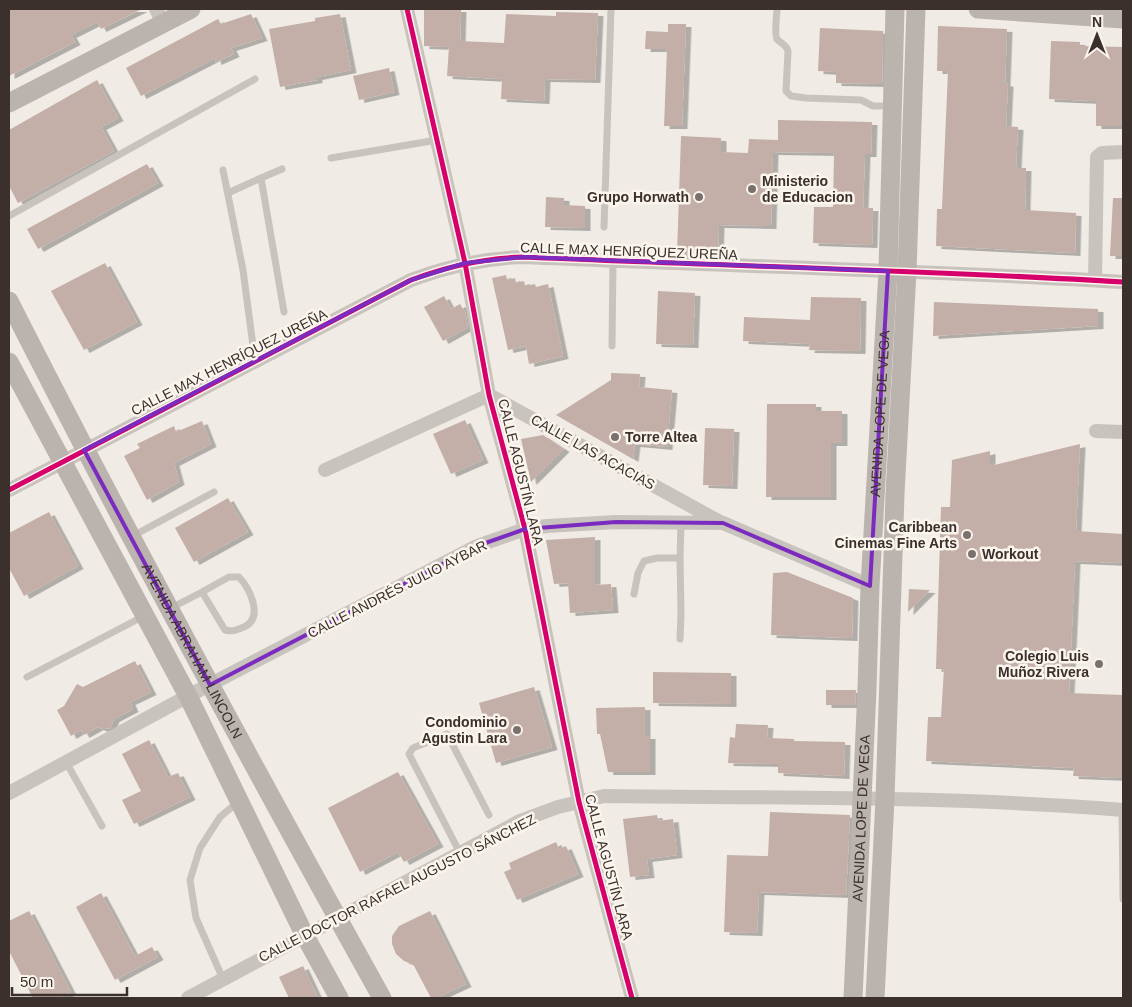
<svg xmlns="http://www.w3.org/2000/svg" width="1132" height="1007" font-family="Helvetica,sans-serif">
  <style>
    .building { fill: #c3afa7; filter: url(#shadow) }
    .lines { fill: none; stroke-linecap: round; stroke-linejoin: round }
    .lane { stroke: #c9c3be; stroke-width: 7 }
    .street { stroke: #c9c3be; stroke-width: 14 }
    .secondary { stroke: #bab3ae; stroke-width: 19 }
    .cycleway-casing { stroke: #fbf5ee; stroke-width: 8 }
    .cycleway { stroke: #d6006c; stroke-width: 5 }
    .marked { fill: none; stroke: #7b2cbf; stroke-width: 4; stroke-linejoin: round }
    .poi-dot { fill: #7a716c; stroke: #fbf5ee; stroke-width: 2 }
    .labels { text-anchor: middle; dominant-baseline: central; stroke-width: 5; stroke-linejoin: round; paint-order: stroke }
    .poi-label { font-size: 14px; font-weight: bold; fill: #3b302b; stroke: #fbf5ee; text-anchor: end }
    .street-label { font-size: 14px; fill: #3b302b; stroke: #fbf5ee }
  </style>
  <defs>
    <filter id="shadow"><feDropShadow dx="5.5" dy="3" stdDeviation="0" flood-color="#0004"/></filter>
  </defs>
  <rect width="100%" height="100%" fill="#f0ebe5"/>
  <path class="building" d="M9,9h133l-41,20 -4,-7 -26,13 4,7 -66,34z
    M424,9h37l-1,32 44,2 2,-29 50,2v-4l42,1 -3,67 -50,-1 -1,22 -43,-2 1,-20 -55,-3 2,-29 -25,-1z
    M251,14l11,24 -31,10 3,6 -18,8 -1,-4 -74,38 -15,-28 92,-49 3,5z
    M340,14l11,56 -34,7v3l-37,7 -11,-58 46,-8v-3z
    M668,24h18l-4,102h-18l3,-77h-22l1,-18 22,1z
    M938,26l69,3 -2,54 3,1 -2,42 12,1 -2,41h10l-1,42 51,3 -1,40 -139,-7 1,-37h5l6,-138h-11z
    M820,28l63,3 -1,53 -46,-1v-11l-18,-1z
    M1051,41l29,1v4l43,1v79h-27v-25l-47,-2z
    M389,68l5,24 -35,8 -6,-24z
    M97,80l21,38 -17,9 13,24 -96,52 -9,-17v-56z
    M778,120l94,2 -1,32h-6l-2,54h10l-1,37 -59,-2 1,-36h19l1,-54 -61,-1 -2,74 -52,-1 -1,31 -41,-2 4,-118 40,2v14l27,1 1,-14 29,1z
    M147,164l11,19 -120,66 -11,-20z
    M546,197l18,1v7l21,1v22l-40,-1z
    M1113,198h10v58h-13z
    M105,263l32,59 -53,28 -33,-59z
    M506,275l1,5 8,-2 1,5 8,-2 1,5 10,-2 1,3 12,-3 15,72 -34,8 -3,-18 -18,4 -16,-72z
    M658,291l37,2 -2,52 -37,-1z
    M444,296l7,13 9,-5 5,8 3,15 -25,14 -19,-34z
    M811,297l50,1 -1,53 -51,-1 1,-6 -67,-3 1,-24 66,3z
    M934,302l164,7v17l-165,10z
    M611,373l29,1 -1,13 33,3 -5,57 -32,-3 -2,15 -77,-44 55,-35z
    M767,404h49v7h26v32h-11v54h-65z
    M465,420l18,40 -32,14 -18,-40z
    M202,421l9,23 -37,19 5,19 -32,18 -23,-44 16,-8 -3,-4 37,-18 2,6z
    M705,428l29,1 -2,57 -29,-1z
    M543,435l21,14 -33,33 -10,-43z
    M1080,444l-4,87 47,3v29l-48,-2 -6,132 54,2v83l-50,-2 1,-8 -148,-7 2,-44h13l3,-48h-8l5,-162h9l2,-47 38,-9v15z
    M228,498l20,34 -54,30 -19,-34z
    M49,512l29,54 -54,30 -15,-28v-35z
    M595,537v48l16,-1 2,26 -43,3 -2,-30 -14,1 -8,-44z
    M787,572l66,26 -1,40 -81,-3 2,-62z
    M909,589l21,1 -22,22z
    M135,661l16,31 -21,10 3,7 -19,10 -4,9 -7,1 -5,-2 -14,8 -3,-5 -10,6 -14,-26 7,-4 13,-22 6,3z
    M653,672l78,1v31l-78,-1z
    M534,687l18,60 -56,16 -17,-60z
    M826,690h30l-1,15h-29z
    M645,707v29h5v36h-42l-8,-38h-3l-1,-26z
    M736,724l32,1 -1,13 27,1v2l51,1 -1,34 -66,-3v-9l-50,-1 2,-26 5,1z
    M149,740l19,37 10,-4 12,24 -56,27 -12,-24 19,-9 -19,-37z
    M398,772l40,72 -34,18 -6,-10 -38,20 -32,-64z
    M770,812l80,3 -4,80 -87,-3 -2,41 -33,-1 3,-77 41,1z
    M657,815l1,6 15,-2 4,36 -30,4 2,16 -19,2 -7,-58z
    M556,842l3,7 7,-3 12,28 -61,26 -13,-28 7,-3 -2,-6z
    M101,893l34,63 17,-9 6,10 -43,23 -39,-73z
    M29,911l42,81 -12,6h-26l-24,-47v-30z
    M430,911l36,73 -30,14h-5l-18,-34 -9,-3 -8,-7 -4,-10v-8l7,-10z
    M303,966l15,32h-29l-10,-21z"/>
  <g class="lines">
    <path class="lane" d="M777,9c0,6 -3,25 0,30 4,5 9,5 11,12l-2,40 5,5 15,2 55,2 12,6h19
      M331,158l106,-18
      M223,170l20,100 12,91
      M261,178l21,-9
      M228,193l33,-15 23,134
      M9,216l246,-137
      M604,227l7,-218
      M612,346l1,-85
      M131,537l83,-45
      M680,558l1,56 -1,25
      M634,594l4,-21 6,-12 13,-3h23l1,-35
      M171,608l31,-16 23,38c8,2 11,0 19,-3 20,-9 6,-38 -5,-50h-10l-27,15
      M27,677l117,-61
      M66,762l36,64
      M1122,810l1,89
      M460,853l-51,-99 4,-6 34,-14 42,81
      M223,979l-27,-61 -6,-38 10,-32 20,-31 19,-16"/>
    <path class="street" d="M156,9l7,14
      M407,9l58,254 24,132 36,134 54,273 53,196
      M1095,280l2,-123 5,-4 21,-1
      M1096,431l27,1
      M325,470l164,-75 231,127
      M9,490l402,-210c37,-14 73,-22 113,-23 200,9 400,13 599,25
      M9,793l179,-97 289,-150 48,-17 22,-3 69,-4 107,1 147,63
      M188,998l332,-177 38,-14 46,-11c173,2 347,0 519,14"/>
    <g class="secondary">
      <path d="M978,9l145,10"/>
      <path d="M9,103l182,-94"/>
      <path id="s1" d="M9,301c119,235 245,467 373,697"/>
      <path d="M9,362l179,334 117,240 34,62"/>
      <path id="s2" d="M853,998l14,-309 3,-103 18,-315 7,-262"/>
      <path d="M875,998l10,-199 10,-305 12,-223 9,-262"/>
    </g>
    <g class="cycleway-casing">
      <path id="cycleway" d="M407,9l58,254 24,132 36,134 54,273 53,196
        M9,490l402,-210c37,-14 73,-22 113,-23 200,9 400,13 599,25"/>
    </g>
    <use href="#cycleway" class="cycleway"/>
  </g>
  <path class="marked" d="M524,257l364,14 -18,315 -147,-63 -107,-1 -91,7 -48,17 -267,139 -126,-235 327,-170 54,-17z"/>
  <g class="poi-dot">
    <circle cx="752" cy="189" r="5"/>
    <circle cx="699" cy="197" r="5"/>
    <circle cx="615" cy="437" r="5"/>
    <circle cx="967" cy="535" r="5"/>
    <circle cx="972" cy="554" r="5"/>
    <circle cx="1099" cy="664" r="5"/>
    <circle cx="517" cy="730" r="5"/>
  </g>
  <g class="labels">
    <g class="poi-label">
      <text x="762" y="181" text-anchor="start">Ministerio<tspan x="762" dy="16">de Educacion</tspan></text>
      <text x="689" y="197">Grupo Horwath</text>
      <text x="625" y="437" text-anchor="start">Torre Altea</text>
      <text x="957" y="527">Caribbean<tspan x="957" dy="16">Cinemas Fine Arts</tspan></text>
      <text x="982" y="554" text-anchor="start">Workout</text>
      <text x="1089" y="656">Colegio Luis<tspan x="1089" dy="16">Muñoz Rivera</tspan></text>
      <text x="507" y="722">Condominio<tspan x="507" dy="16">Agustin Lara</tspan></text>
    </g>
    <g class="street-label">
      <text transform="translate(629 251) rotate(2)">CALLE MAX HENRÍQUEZ UREÑA</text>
      <text transform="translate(229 362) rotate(-27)">CALLE MAX HENRÍQUEZ UREÑA</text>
      <text stroke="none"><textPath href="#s2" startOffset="585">AVENIDA LOPE DE VEGA</textPath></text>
      <text transform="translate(593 452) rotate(29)">CALLE LAS ACACIAS</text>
      <text transform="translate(521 472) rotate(76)">CALLE AGUSTÍN LARA</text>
      <text transform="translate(397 589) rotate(-27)">CALLE ANDRÉS JULIO AYBAR</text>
      <text stroke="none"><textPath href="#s1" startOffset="395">AVENIDA ABRAHAM LINCOLN</textPath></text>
      <text stroke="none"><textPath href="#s2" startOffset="180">AVENIDA LOPE DE VEGA</textPath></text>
      <text transform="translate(609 867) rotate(75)">CALLE AGUSTÍN LARA</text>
      <text transform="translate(397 888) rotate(-27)">CALLE DOCTOR RAFAEL AUGUSTO SÁNCHEZ</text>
    </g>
  </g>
  <rect width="1132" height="1007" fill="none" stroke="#3b302b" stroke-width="20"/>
  <g transform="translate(1097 35)" stroke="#fbf5ee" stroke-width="4" paint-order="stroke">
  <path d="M0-4L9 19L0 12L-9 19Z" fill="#3b302b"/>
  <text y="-8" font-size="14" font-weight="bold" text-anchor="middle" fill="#3b302b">N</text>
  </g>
  <path d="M12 987v8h115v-8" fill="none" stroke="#3b302b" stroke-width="2.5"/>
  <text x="20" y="987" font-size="15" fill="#3b302b" stroke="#fbf5ee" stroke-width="4" paint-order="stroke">50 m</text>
</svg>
